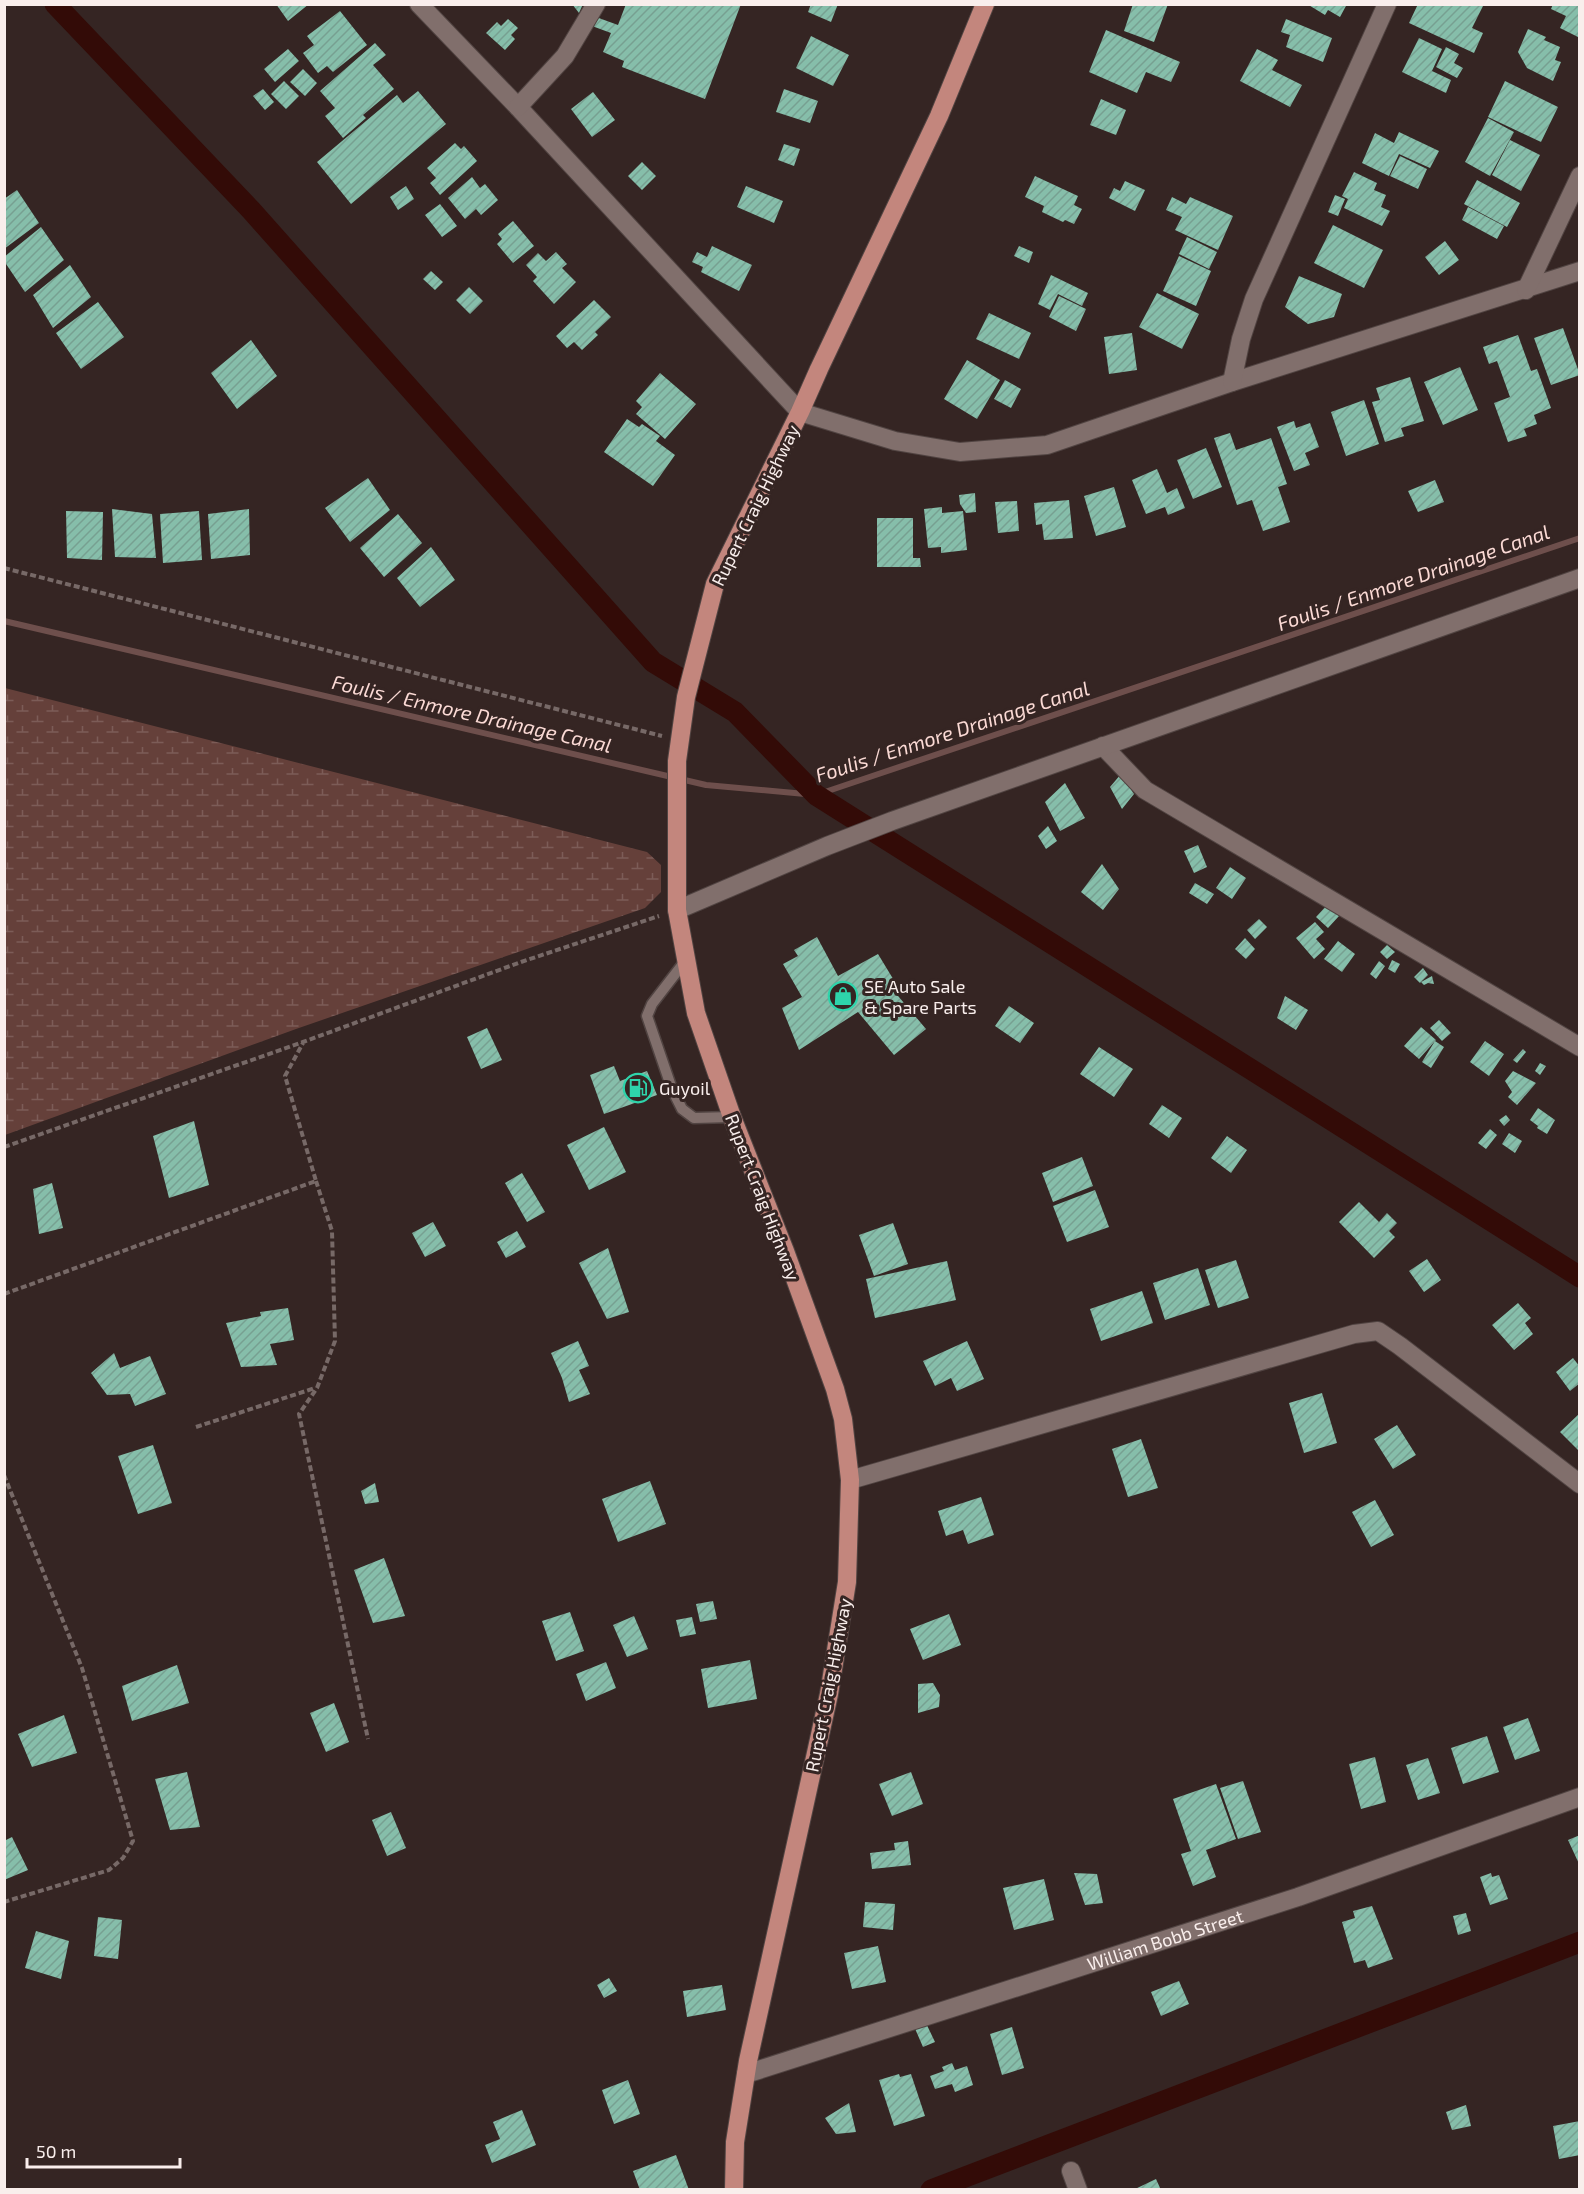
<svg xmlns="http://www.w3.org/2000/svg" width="1584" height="2194" font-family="'Exo 2',sans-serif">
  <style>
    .wetland { fill: url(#wetland-marsh) }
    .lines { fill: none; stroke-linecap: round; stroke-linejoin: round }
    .stream { stroke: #6e4f4c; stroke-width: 6 }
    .canal { stroke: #330b07; stroke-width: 21 }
    .building { fill: url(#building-hatch) }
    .lane-casing { stroke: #514442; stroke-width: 13 }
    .street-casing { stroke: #514442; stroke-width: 20 }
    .primary-casing { stroke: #514442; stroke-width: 20 }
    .path { stroke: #776967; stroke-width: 4; stroke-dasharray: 6 3; stroke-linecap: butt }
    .lane { stroke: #816f6c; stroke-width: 10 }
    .street { stroke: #816f6c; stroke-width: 18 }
    .primary { stroke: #c3867d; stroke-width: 18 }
    .labels { text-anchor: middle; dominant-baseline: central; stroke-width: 6; stroke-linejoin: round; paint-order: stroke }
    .street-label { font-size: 18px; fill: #f9eeec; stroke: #352523 }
    .poi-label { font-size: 18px; fill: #f9eeec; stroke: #352523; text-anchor: start }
    .water-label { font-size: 20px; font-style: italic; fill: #fbdad5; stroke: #352523 }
  </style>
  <defs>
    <pattern id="wetland-marsh" width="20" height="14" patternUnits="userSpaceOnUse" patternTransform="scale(1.5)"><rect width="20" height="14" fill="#65403a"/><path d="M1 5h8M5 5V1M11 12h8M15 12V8" fill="none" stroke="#7c5c57"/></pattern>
    <pattern id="building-hatch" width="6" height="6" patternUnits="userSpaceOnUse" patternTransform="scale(1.5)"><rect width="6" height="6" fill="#86beaa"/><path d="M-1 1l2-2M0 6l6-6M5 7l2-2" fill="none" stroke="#77a091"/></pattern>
  </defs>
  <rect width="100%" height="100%" fill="#352523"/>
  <path class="wetland" d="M5,688l642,164 14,13v27l-16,16 -349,121 -291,106z"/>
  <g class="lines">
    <path class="stream" d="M4,621l702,164 110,10 764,-257"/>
    <path class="canal" d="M55,4l196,206 402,452 82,50 81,83 764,482
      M931,2190l649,-248"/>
  </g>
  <path class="building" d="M276,4h33l-21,17z
    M572,4h11l-4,9z
    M626,4h115l-36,95 -83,-32 2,-6 -21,-9 8,-19 -19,-7 4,-9 22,8z
    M811,4h27l-7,18 -23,-10z
    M1133,4h35l-14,38 -30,-11z
    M1307,4h40l-7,13 -12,-7 -3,5z
    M1418,4l65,2 -11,22 11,5 -9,20 -65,-30z
    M1553,4h27v34l-20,-10 6,-12 -15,-7z
    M340,11l27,34 -34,27 -6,-6 -9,7 -15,-20 11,-8 -7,-9z
    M508,19l10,9 -7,7 4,4 -10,11 -19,-17 11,-11 4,4z
    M1286,19l46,19 -9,24 -37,-15 4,-12 -9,-3z
    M1528,29l18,8 -2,3 16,7 -5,13 6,2 -8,19 -26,-13 -9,-16z
    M1106,30l74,32 -9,20 -25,-10 -9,21 -48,-21z
    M811,36l38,19 -16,31 -37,-18z
    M1419,38l23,11 -10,22 19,9 -5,13 -44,-21z
    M375,43l11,12 -13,10 21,24 -31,26 3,3 -23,20 -18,-22 10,-8 -15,-17z
    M1446,47l13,7 -5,9 9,5 -6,10 -21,-11z
    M288,49l11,12 -24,21 -11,-13z
    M1257,49l21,11 -6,10 30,15 -12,22 -50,-26z
    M303,69l14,14 -12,13 -15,-14z
    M284,81l15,15 -13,13 -15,-15z
    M1505,81l53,26 -17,35 -53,-25z
    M263,89l11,13 -9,8 -12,-14z
    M784,89l34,12 -8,22 -34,-11z
    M418,91l28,33 -95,80 -34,-42 80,-67 6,8z
    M593,92l22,28 -23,17 -21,-28z
    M1101,99l25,11 -10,25 -26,-10z
    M1488,118l26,14 -24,44 -25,-14z
    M1399,132l40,19 -9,17 -31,-14 -10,22 -27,-13 13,-30 19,10z
    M1510,140l30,15 -19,36 -29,-16z
    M455,143l6,6 3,-3 13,15 -37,34 -10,-12 6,-5 -9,-10z
    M784,144l16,5 -6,17 -16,-6z
    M1400,156l27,13 -9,20 -28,-13z
    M642,162l14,14 -14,14 -14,-14z
    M1354,172l23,11 -3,7 12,5 -5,12 9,4 -8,15 -38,-18 4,-9 -6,-3z
    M1035,176l43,20 -4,9 8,4 -8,15 -9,-4 -2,2 -21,-10 2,-6 -19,-9z
    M472,177l8,11 5,-4 13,16 -17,15 -5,-6 -11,10 -17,-21z
    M1477,180l43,23 -13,24 -43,-23z
    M1125,181l20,9 -10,21 -26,-13 5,-10 6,3z
    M406,186l8,13 -16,11 -8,-13z
    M746,186l37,15 -9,22 -37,-16z
    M17,190l22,33 -35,26v-50z
    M1335,195l10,4 -7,17 -10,-4z
    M1172,197l14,7 4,-7 43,19 -15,34 -43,-20 7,-13 -16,-7z
    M440,204l17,22 -15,11 -17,-22z
    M1468,207l36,19 -7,13 -35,-19z
    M513,221l21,25 -21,17 -16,-19 5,-5 -4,-5z
    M1333,225l50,25 -19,38 -50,-25z
    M41,227l23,33 -39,32 -21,-31v-4z
    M1187,237l30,15 -8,17 -30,-15z
    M1445,241l14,19 -20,15 -14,-18z
    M712,246l40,19 -13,26 -38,-19 2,-5 -11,-5 5,-10 10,5z
    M1019,246l14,6 -4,11 -15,-7z
    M556,252l11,12 -5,4 14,14 -22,22 -21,-23 4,-4 -11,-12 12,-12 8,8z
    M1179,256l32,15 -15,35 -33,-15z
    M70,265l21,32 -38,31 -20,-33z
    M431,271l12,11 -8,8 -12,-11z
    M1051,275l37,18 -6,13 -24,-12 -8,16 -12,-6z
    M1299,276l43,18 -8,23 -26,7 -23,-17z
    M469,287l14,14 -13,13 -14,-14z
    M1157,293l42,21 -17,35 -43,-22z
    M1059,296l27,13 -10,22 -27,-14z
    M594,300l17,17 -16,15 3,3 -16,15 -8,-8 -7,6 -11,-12z
    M98,302l26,35 -43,32 -25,-36z
    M989,313l42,20 -12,26 -43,-20z
    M1563,328l17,47 -29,10 -17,-47z
    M1132,333l5,37 -28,4 -5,-37z
    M1518,335l13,36 6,-2 14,39 -17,7 3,9 -13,5 3,7 -19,6 -14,-39 16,-6 -13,-36 -8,3 -6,-17z
    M251,340l26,36 -40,33 -26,-36z
    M967,360l33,20 -23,39 -33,-20z
    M1460,367l18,43 -35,15 -19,-43z
    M660,373l36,31 -31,35 -29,-25 6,-7 -6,-6z
    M1410,377l14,44 -23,7 3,8 -19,6 -13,-40 8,-2 -4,-12z
    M1005,380l16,9 -10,19 -17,-9z
    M1364,400l15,44 -33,12 -15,-44z
    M627,419l12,8 3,-3 18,12 -4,5 19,14 -22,31 -49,-34z
    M1294,421l2,7 14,-5 9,24 -14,6 5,12 -16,6 -17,-44z
    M1230,433l6,17 35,-12 16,46 -9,3 12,35 -27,9 -11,-31 -15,5 -23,-67z
    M1206,448l16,39 -29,12 -16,-39z
    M1157,469l10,24 10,-5 8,20 -17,7 -3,-8 -19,7 -14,-34z
    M368,478l22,32 -40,32 -25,-34z
    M1435,480l9,22 -26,10 -10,-21z
    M1114,487l12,40 -30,9 -12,-40z
    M975,493l1,19 -10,1 -6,-9 -1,-9z
    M1069,500l4,38 -29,2 -2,-16 -6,1 -2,-22z
    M1017,501l2,30 -21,2 -3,-31z
    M942,507v6l21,-2 4,39 -26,3v-6l-13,1 -4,-39z
    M112,509l40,5 4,44 -41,-1z
    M249,509l1,46 -39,4 -3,-45z
    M66,511l37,1 -1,48 -35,-2z
    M199,511l3,49 -39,3 -3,-49z
    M398,514l24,29 -38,34 -24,-29z
    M877,518h36v40h7l1,9h-44z
    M431,547l24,33 -35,27 -23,-29z
    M1121,774l13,20 -12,15 -12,-22z
    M1065,783l20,35 -25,13 -15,-29z
    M1048,826l9,15 -11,8 -8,-13z
    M1198,845l9,22 -13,6 -10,-22z
    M1102,864l17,25 -16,21 -22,-18z
    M1230,867l16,11 -14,21 -16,-11z
    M1195,883l19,11 -7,10 -18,-11z
    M1327,905l12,11 -11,12 -12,-11z
    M1259,919l8,8 -12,12 -8,-9z
    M1315,922l9,10 -8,7 9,10 -11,10 -18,-21z
    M817,937l21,39 40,-22 20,33 -5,3 33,39 -32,26 -36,-43 -59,38 -17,-42 20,-11 -19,-33 15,-8 -4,-6z
    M1245,938l10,11 -9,10 -11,-10z
    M1338,941l17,13 -13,18 -18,-13z
    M1387,945l8,7 -8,7 -7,-7z
    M1392,960l8,4 -5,9 -7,-4z
    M1379,961l6,5 -9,13 -6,-5z
    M1423,968l5,7 -8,8 -6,-6z
    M1432,976l2,8 -6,-1 -4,2 -3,-3z
    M1285,996l23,14 -12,20 -19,-12z
    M1009,1006l25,17 -14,20 -25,-17z
    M1439,1020l12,13 -9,8 -12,-13z
    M1421,1027l15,13 -17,19 -15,-13z
    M487,1028l15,32 -21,9 -14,-32z
    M1435,1041l9,6 -13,21 -9,-6z
    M1485,1041l19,13 -15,22 -19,-14z
    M1099,1047l34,22 -19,28 -34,-23z
    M1523,1049l3,3 -9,11 -4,-3z
    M1540,1063l6,3 -6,9 -5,-4z
    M614,1066l6,15 27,-10 10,24 -53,19 -14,-39z
    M1513,1071l23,12 -19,22 -9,-8 4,-5 -7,-11z
    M1162,1105l20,13 -13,20 -20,-14z
    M1538,1108l17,12 -8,14 -10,-6 1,-2 -8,-6z
    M1506,1115l4,5 -6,6 -5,-6z
    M194,1121l15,64 -40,13 -16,-62z
    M604,1127l22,45 -37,18 -22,-45z
    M1490,1129l7,6 -11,14 -8,-6z
    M1509,1133l13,8 -7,12 -13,-9z
    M1227,1136l20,14 -16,23 -20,-15z
    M1082,1157l11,29 -40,16 -11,-29z
    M522,1173l23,39 -18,10 -22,-39z
    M52,1183l11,45 -24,6 -6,-45z
    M1095,1190l14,37 -42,15 -14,-36z
    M1359,1202l20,20 8,-9 10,10 -8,8 6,6 -21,21 -35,-36z
    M433,1222l13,24 -21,11 -13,-24z
    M893,1223l15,41 -34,12 -15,-41z
    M517,1231l9,16 -20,11 -9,-16z
    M608,1248l21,64 -22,7 -28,-56z
    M1427,1259l14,21 -17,12 -15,-21z
    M1236,1260l13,38 -31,10 -13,-38z
    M947,1261l9,39 -81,18 -9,-39z
    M1198,1268l12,37 -45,15 -12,-37z
    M1142,1291l11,32 -52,18 -11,-32z
    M1518,1303l13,15 -6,5 8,11 -19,16 -22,-25z
    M288,1308l6,32 -24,4 7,21 -36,2 -15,-44 35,-7 -1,-4z
    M578,1341l11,25 -10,4 11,24 -21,8 -7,-24 -11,-25z
    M967,1341l17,38 -27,12 -6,-13 -16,8 -12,-25z
    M114,1353l6,15 30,-12 16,38 -31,12 -5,-12 -23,1 -16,-22z
    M1573,1358l7,9v16l-10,8 -14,-19z
    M1322,1393l15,50 -33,10 -15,-50z
    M1580,1413v39l-20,-20z
    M1397,1425l19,30 -23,14 -19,-30z
    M1141,1439l17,49 -30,9 -16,-48z
    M153,1445l19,58 -34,11 -20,-58z
    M650,1481l16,43 -48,18 -16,-43z
    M375,1483l4,19 -14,2 -4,-13z
    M981,1497l13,38 -26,9 -5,-14 -17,6 -8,-25z
    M1375,1500l19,35 -23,12 -19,-35z
    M384,1558l21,58 -32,7 -19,-53z
    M713,1601l4,18 -17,3 -4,-18z
    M570,1612l14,39 -28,10 -14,-40z
    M949,1614l12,31 -38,15 -13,-31z
    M634,1616l14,33 -21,8 -14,-32z
    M692,1617l4,17 -16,3 -4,-17z
    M750,1660l7,39 -49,9 -7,-39z
    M606,1662l10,26 -30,13 -10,-27z
    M177,1665l12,38 -57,18 -10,-35z
    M933,1683l7,12 -1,12 -21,6v-29z
    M334,1703l15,39 -23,10 -16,-39z
    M64,1715l13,38 -45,14 -14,-33z
    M1528,1718l12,33 -25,9 -12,-33z
    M1487,1736l12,36 -36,12 -12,-36z
    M1375,1757l11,45 -25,7 -12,-45z
    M1428,1758l12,35 -22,7 -12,-35z
    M187,1772l13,55 -30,3 -15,-51z
    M911,1772l12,32 -31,12 -13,-32z
    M1243,1781l18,51 -23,7 -18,-51z
    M1216,1784l20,55 -30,11 10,27 -23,9 -12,-32 10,-3 -18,-52z
    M391,1812l15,36 -19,8 -15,-36z
    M1580,1835v31l-12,-26z
    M12,1837l16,33 -24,10v-39z
    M908,1841l3,24 -39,4 -2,-16 25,-3 -1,-7z
    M1074,1873l23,1 6,29 -18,2z
    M1491,1873l1,4 7,-2 9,24 -18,6 -10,-28z
    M1044,1879l10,41 -40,10 -11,-42z
    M865,1902l30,2 -2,26 -30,-3z
    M1372,1906l21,53 -25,9 -3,-8 -11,3 -12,-41 13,-4 -2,-7z
    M1466,1913l5,18 -13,4 -5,-19z
    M98,1917l24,3 -4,39 -24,-3z
    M36,1931l33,10 -8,38 -36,-11z
    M878,1946l8,36 -34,7 -8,-36z
    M609,1978l8,13 -13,7 -7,-13z
    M1179,1981l10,23 -28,12 -10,-24z
    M722,1985l4,25 -39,7 -4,-26z
    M924,2019l11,23 -12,5 -10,-23z
    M1012,2027l12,41 -22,7 -12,-41z
    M952,2063l3,7 12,-4 6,19 -18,7 -3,-8 -17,5 -5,-13 14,-5 -2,-4z
    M899,2074l1,3 11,-3 14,42 -31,10 -15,-46z
    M628,2080l12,34 -26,10 -12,-34z
    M849,2103l7,29 -20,2 -11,-16z
    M1466,2105l5,21 -19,4 -6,-18z
    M522,2110l14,35 -44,18 -7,-18 15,-6 -7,-17z
    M1580,2121v34l-21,4 -6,-33z
    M676,2155l13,35h-49l-7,-19z
    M1156,2179l5,11h-28z"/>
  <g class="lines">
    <g class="lane-casing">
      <path id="lane" d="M686,960l-34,44 -5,12 25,73 10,20 12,9 38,-1"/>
    </g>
    <g class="street-casing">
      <g id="street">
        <path d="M419,4l99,103 282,305 95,29 65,11 87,-7 185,-63 348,-111"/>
        <path d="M518,107l47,-51 31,-52"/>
        <path d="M1526,290l54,-114"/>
        <path d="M1232,382l9,-43 13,-40 133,-295"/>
        <path d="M1103,746l42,44 435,257"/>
        <path d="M677,910l150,-64 65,-25 688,-243"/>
        <path d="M850,1480l504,-146 24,-3 22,15 180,138"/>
        <path id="s1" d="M746,2074l552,-177 282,-100"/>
        <path d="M1071,2171l7,19"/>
      </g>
    </g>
    <g class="primary-casing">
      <path id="primary" d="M734,2190l1,-48 13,-81 81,-367 18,-112 3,-102 -7,-61 -8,-30 -50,-138 -53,-134 -36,-104 -19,-103v-149l9,-64 29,-113 85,-172 19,-43 120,-253 46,-112"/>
    </g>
    <path class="path" d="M4,568l658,168
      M4,1147l299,-105 218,-80 138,-46
      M316,1181l16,50 3,110 -18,47 -18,26 69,325
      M4,1294l312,-113 -31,-105 18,-33
      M196,1427l119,-39
      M4,1475l78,193 51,173 -10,17 -14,12 -105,32"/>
    <use href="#lane" class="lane"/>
    <use href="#street" class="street"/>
    <use href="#primary" class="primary"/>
  </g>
  <defs>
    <g id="shop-ring" transform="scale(1.5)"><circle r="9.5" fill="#352523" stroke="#2ed4ab" stroke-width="1.5"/><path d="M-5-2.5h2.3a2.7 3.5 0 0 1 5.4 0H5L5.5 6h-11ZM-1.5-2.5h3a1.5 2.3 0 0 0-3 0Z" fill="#2ed4ab"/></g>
    <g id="fuel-ring" transform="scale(1.5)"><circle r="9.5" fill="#352523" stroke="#2ed4ab" stroke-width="1.5"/><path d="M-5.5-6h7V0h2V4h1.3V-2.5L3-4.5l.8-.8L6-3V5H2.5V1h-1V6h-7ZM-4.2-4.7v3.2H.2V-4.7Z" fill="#2ed4ab"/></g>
  </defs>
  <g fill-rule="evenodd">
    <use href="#shop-ring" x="843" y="996"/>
    <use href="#fuel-ring" x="638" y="1088"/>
  </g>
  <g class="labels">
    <g class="street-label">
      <text transform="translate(755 505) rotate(-64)">Rupert Craig Highway</text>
      <text transform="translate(763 1197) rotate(69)">Rupert Craig Highway</text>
      <text transform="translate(828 1685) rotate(-79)">Rupert Craig Highway</text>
      <text stroke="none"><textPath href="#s1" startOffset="440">William Bobb Street</textPath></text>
    </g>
    <g class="poi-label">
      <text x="864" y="986">SE Auto Sale<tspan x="864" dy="21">&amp; Spare Parts</tspan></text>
      <text x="659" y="1088">Guyoil</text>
    </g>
    <g class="water-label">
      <text transform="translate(1413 577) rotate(-19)">Foulis / Enmore Drainage Canal</text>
      <text transform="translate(472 713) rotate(13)">Foulis / Enmore Drainage Canal</text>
      <text transform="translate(952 731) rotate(-18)">Foulis / Enmore Drainage Canal</text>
    </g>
  </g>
  <rect width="1584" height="2194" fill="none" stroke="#f9eeec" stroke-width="12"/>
  <path d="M27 2158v9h153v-9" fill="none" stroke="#f9eeec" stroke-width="3"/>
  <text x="36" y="2158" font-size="18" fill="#f9eeec" stroke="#352523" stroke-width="4.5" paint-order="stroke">50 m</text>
</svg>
